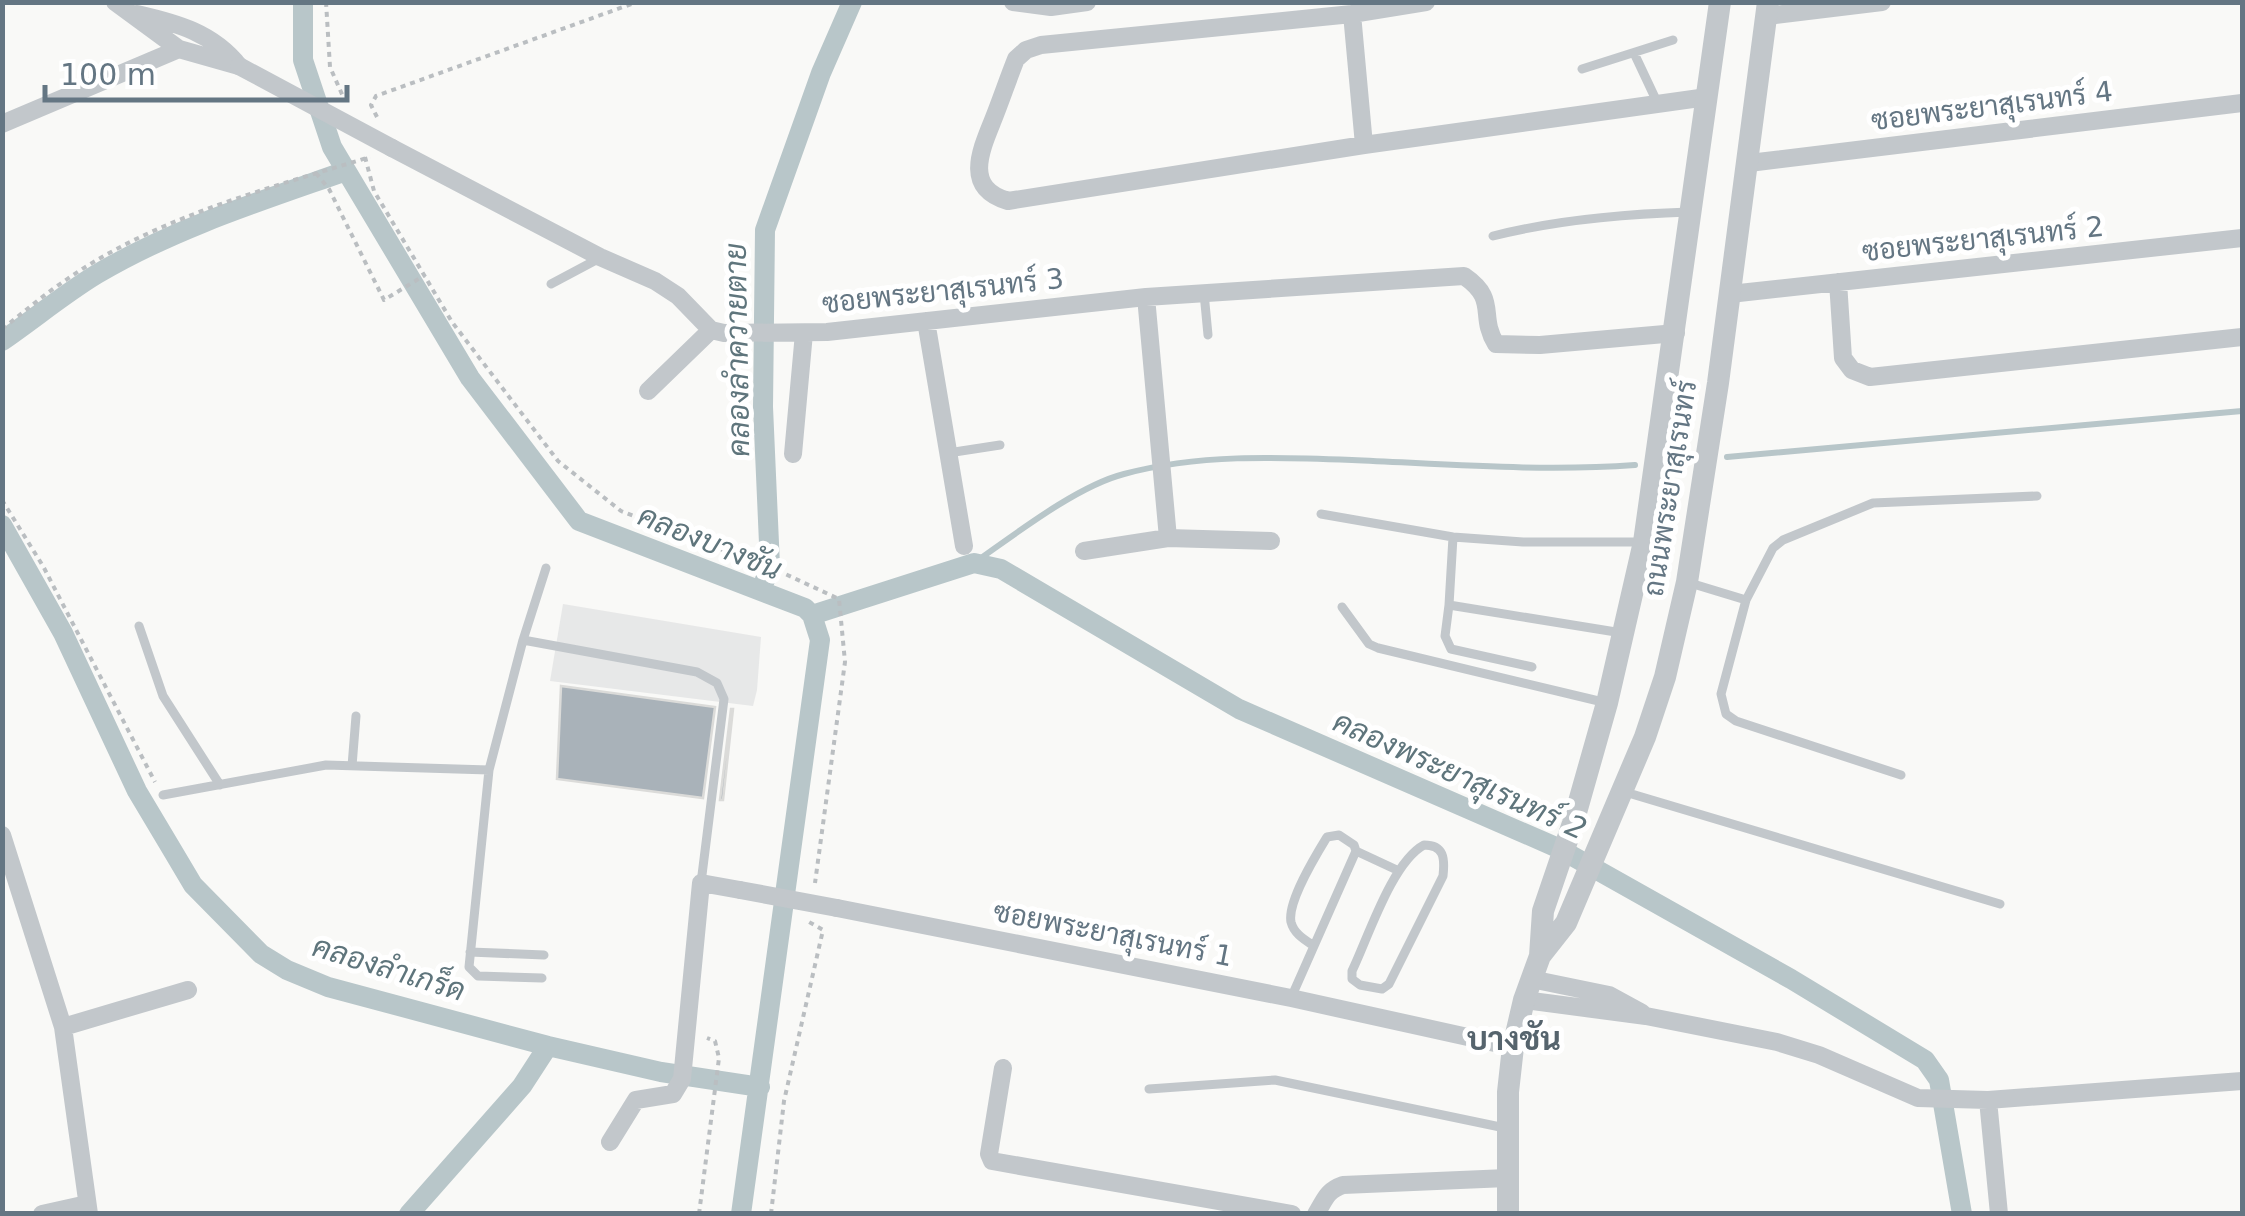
<svg xmlns="http://www.w3.org/2000/svg" width="2245" height="1216" font-family="'DejaVu Sans',Sarabun,sans-serif">
  <style>
    .built { fill: #e7e8e8 }
    .lines { fill: none; stroke-linecap: round; stroke-linejoin: round }
    .stream { stroke: #b8c6c9; stroke-width: 6 }
    .canal { stroke: #b8c6c9; stroke-width: 20 }
    .building { fill: #a9b2b9; stroke: #dbdbd9; stroke-width: 2.5 }
    .path { stroke: #babec1; stroke-width: 4; stroke-dasharray: 5 5; stroke-linecap: butt }
    .service { stroke: #c2c7cb; stroke-width: 9 }
    .minor { stroke: #c2c7cb; stroke-width: 18 }
    .tertiary { stroke: #c2c7cb; stroke-width: 22 }
    .path-bridge { stroke: #babec1; stroke-width: 4; stroke-dasharray: 5 5; stroke-linecap: butt }
    .minor-bridge { stroke: #c2c7cb; stroke-width: 18 }
    .labels { text-anchor: middle; dominant-baseline: central; stroke-width: 10; stroke-linejoin: round; paint-order: stroke }
    .street-label { font-size: 28px; fill: #647683; stroke: #fff }
    .water-label { font-size: 30px; font-style: italic; fill: #5f757c; stroke: #fff }
    .quarter-label { font-size: 32px; font-weight: bold; fill: #56646d; stroke: #fff }
  </style>
  <rect width="100%" height="100%" fill="#f9f9f7"/>
  <path class="built" d="M563,604l198,33 -4,53 -4,16 -203,-25z"/>
  <g class="lines">
    <path class="stream" d="M1727,457l515,-46
      M974,563c40,-28 103,-77 150,-89 74,-20 152,-17 228,-14 94,4 189,12 283,5"/>
    <path class="canal" d="M303,2v58l29,87 138,231 109,143 226,87 7,7 8,25 -79,574
      M2,341c32,-22 62,-47 95,-67 78,-46 164,-73 249,-103
      M2,525l61,108 74,158 37,62 19,32 68,69 26,16 41,17 220,59 113,26 99,15
      M761,591l9,-25 -7,-159 2,-177 56,-157 31,-71
      M812,615l162,-52 27,6 238,140 319,139 233,131 134,81 14,20 23,134
      M409,1214l113,-128 26,-40"/>
  </g>
  <path class="building" d="M561,686l154,21 -12,91 -146,-19z
    M731,709h2l-10,91h-3z"/>
  <g class="lines">
    <path class="path" d="M326,2l4,65 15,34
      M377,117l-6,-12 5,-9 261,-94
      M365,157l9,34 78,131 106,139 63,50 162,62 56,26 6,63 -30,221
      M316,173l13,16 55,111 41,-25
      M2,500l41,66 112,216
      M699,1214l20,-156 -4,-17 -8,-3
      M771,1214l13,-113 39,-171 -14,-8"/>
    <path class="service" d="M1634,53l24,51
      M1582,69l91,-29
      M1493,236c63,-16 130,-22 196,-24
      M551,284l47,-25
      M1204,293l4,42
      M948,453l52,-8
      M1321,514l132,23 70,5h118
      M1453,537l-4,68 173,28
      M1690,583l56,17 27,-52 10,-8 90,-37 164,-7
      M1746,600l-25,94 5,20 10,7 165,54
      M1449,605l-4,31 6,13 81,18
      M1342,607l27,37 9,4 229,55
      M139,626l24,70 57,89
      M523,640l174,32 20,11 7,16 -23,184
      M352,766l4,-50
      M489,770l-20,197 9,9 64,2
      M1625,792l375,112
      M163,795l163,-30 163,5 34,-130 23,-72
      M1424,845c20,0 21,13 19,31l-54,108 -7,5 -22,-4 -8,-6v-8c16,-33 40,-109 72,-126z
      M1356,851l43,20
      M470,952l74,3
      M1291,998l65,-147 -2,-6 -15,-10 -12,2c-11,18 -40,65 -36,85 3,12 14,18 23,24
      M1149,1089l126,-9 230,48"/>
    <path class="minor" d="M115,2l64,47 60,17
      M1013,2l38,5 36,-5
      M1426,2l-74,12 -311,31 -15,5 -10,9c-8,20 -15,41 -23,61 -13,32 -29,68 15,81l356,-56 343,-48
      M137,14c40,9 76,19 102,52
      M1352,14l12,131
      M1767,16l115,-14
      M2,124l177,-75
      M392,148l208,109 55,24 23,15 33,34 13,3 103,-1 319,-35 318,-21c35,24 14,39 32,68l44,1 136,-12
      M1749,163l493,-60
      M1838,282l5,76 9,12 18,7 372,-40
      M1730,294l512,-56
      M1146,297l22,241 103,3
      M926,321l38,225
      M648,391l63,-61
      M793,454l11,-121
      M1084,551l84,-13
      M2,835l61,192 26,187
      M837,908l454,90 222,49
      M1531,979l78,16 33,18
      M1524,1000l122,16 131,26 42,13 99,43 70,2
      M63,1027l125,-37
      M1003,1068l-14,86 3,7 300,53
      M610,1142l26,-42 37,-6 9,-15 19,-196 39,7
      M42,1214l45,-10
      M1316,1214c9,-14 10,-23 27,-29l164,-7
      M1999,1214l-11,-114 254,-19"/>
    <path class="tertiary" d="M1540,956l26,-33 79,-186 20,-60 22,-95 31,-199 50,-381
      M1508,1214v-122l5,-45 11,-47 16,-44 3,-45 30,-88 34,-120 37,-161 76,-540"/>
    <path class="path-bridge" d="M2,329c21,-16 40,-33 61,-47 90,-64 203,-93 307,-125"/>
    <path class="minor-bridge" d="M239,66l153,82
      M740,890l97,18"/>
  </g>
  <g class="labels">
    <g class="street-label">
      <text transform="translate(1992 106) rotate(-7)">ซอยพระยาสุเรนทร์ 4</text>
      <text transform="translate(1983 239) rotate(-6)">ซอยพระยาสุเรนทร์ 2</text>
      <text transform="translate(943 291) rotate(-6)">ซอยพระยาสุเรนทร์ 3</text>
      <text transform="translate(1670 488) rotate(-81)">ถนนพระยาสุเรนทร์</text>
      <text transform="translate(1113 934) rotate(11)">ซอยพระยาสุเรนทร์ 1</text>
    </g>
    <g class="water-label">
      <text transform="translate(737 350) rotate(-91)">คลองลำควายตาย</text>
      <text transform="translate(710 542) rotate(22)">คลองบางชัน</text>
      <text transform="translate(1460 775) rotate(24)">คลองพระยาสุเรนทร์ 2</text>
      <text transform="translate(389 968) rotate(17)">คลองลำเกร็ด</text>
    </g>
    <g class="quarter-label">
      <text x="1514" y="1039">บางชัน</text>
    </g>
  </g>
  <rect width="2245" height="1216" fill="none" stroke="#647683" stroke-width="10"/>
  <path d="M45 85v15h302v-15" fill="none" stroke="#647683" stroke-width="5"/>
  <text x="60" y="85" font-size="30" fill="#647683" stroke="#ffffff" stroke-width="8" paint-order="stroke">100 m</text>
</svg>
